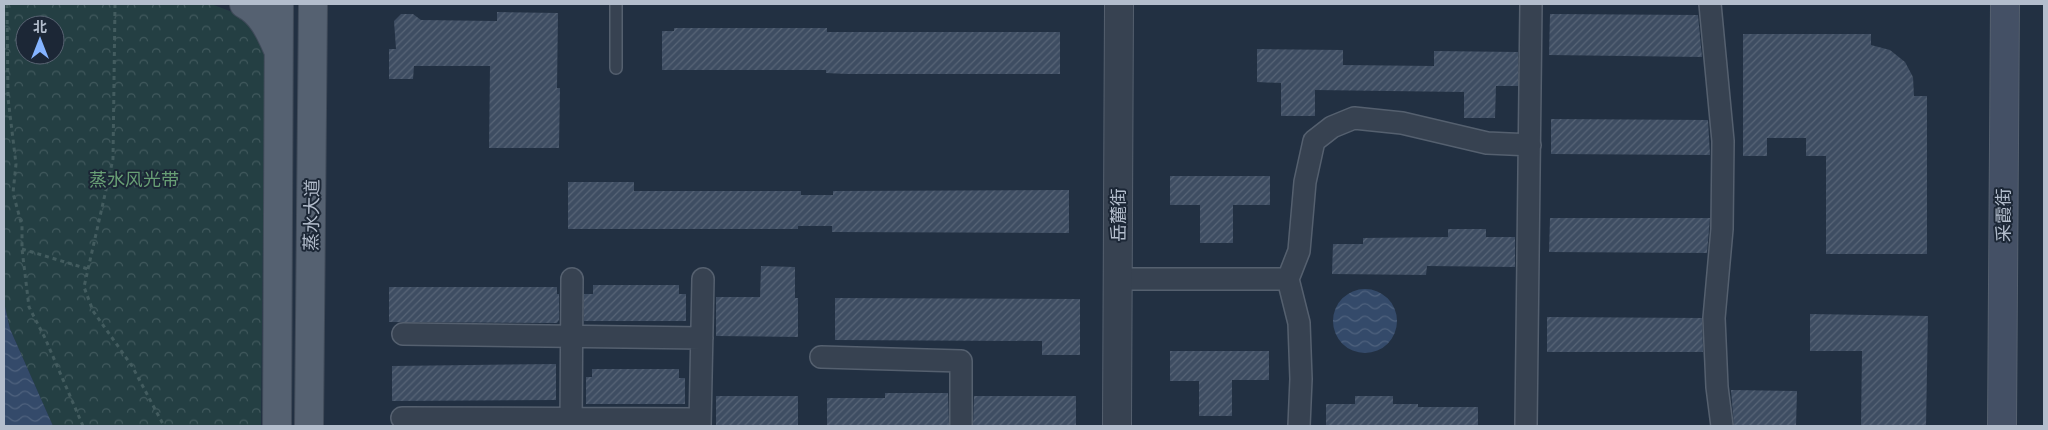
<svg xmlns="http://www.w3.org/2000/svg" width="2048" height="430" font-family="'Noto Sans','Noto Sans SC',sans-serif">
  <style>
    .park { fill: url(#park-crowns); fill-rule: evenodd }
    .water { fill: url(#water-waves) }
    .building { fill: url(#building-hatch) }
    .lines { fill: none; stroke-linecap: round; stroke-linejoin: round }
    .service-casing { stroke: #55606f; stroke-width: 14 }
    .minor-casing { stroke: #55606f; stroke-width: 24 }
    .tertiary-casing { stroke: #55606f; stroke-width: 30 }
    .secondary-casing { stroke: #55606f; stroke-width: 30 }
    .primary-casing { stroke: #404b5a; stroke-width: 30 }
    .path { stroke: #435c5f; stroke-width: 3; stroke-dasharray: 4 4; stroke-linecap: butt }
    .service { stroke: #374251; stroke-width: 11 }
    .minor { stroke: #374251; stroke-width: 21 }
    .tertiary { stroke: #374251; stroke-width: 28 }
    .secondary { stroke: #445065; stroke-width: 28 }
    .primary { stroke: #556171; stroke-width: 28 }
    .labels { text-anchor: middle; dominant-baseline: central; stroke-width: 4; stroke-linejoin: round; paint-order: stroke }
    .park-label { font-size: 18px; fill: #689f75; stroke: #1c2736 }
    .street-label { font-size: 18px; fill: #b3bdcc; stroke: #1c2736 }
  </style>
  <defs>
    <pattern id="park-crowns" width="20" height="18" patternUnits="userSpaceOnUse" patternTransform="scale(1.25)"><rect width="20" height="18" fill="#243f43"/><path d="M2 6a3 3 0 1 1 6 0M12 15a3 3 0 1 1 6 0" fill="none" stroke="#41595d"/></pattern>
    <pattern id="water-waves" width="16" height="10" patternUnits="userSpaceOnUse" patternTransform="scale(1.25)"><rect width="16" height="10" fill="#344a6a"/><path d="M0 5q4-4 8 0t8 0" fill="none" stroke="#4f627e"/></pattern>
    <pattern id="building-hatch" width="6" height="6" patternUnits="userSpaceOnUse" patternTransform="scale(1.25)"><rect width="6" height="6" fill="#3e4d62"/><path d="M-1 1l2-2M0 6l6-6M5 7l2-2" fill="none" stroke="#586577"/></pattern>
  </defs>
  <rect width="100%" height="100%" fill="#223042"/>
  <path class="park" d="M4,4h207l54,20 -4,402h-208l-43,-97 -6,-27zM25,25h30v30h-30z"/>
  <path class="water" d="M1333 321a32 32 0 1 1 64 0a32 32 0 1 1-64 0Z
    M4,302l6,27 43,97h-49z"/>
  <path class="building" d="M497,12l61,1 -1,75h3l-1,60h-70l1,-82h-76l-1,13h-24v-30h7l-2,-28 7,-7h12l8,6 76,1z
    M1550,14l148,1 4,42 -153,-2z
    M674,28h153v4h233v42h-213l-21,-1v-3h-164v-39h12z
    M1743,34h128v11l19,5 15,12 8,15 1,19h13v158h-101v-98h-20v-18h-39v18h-24z
    M1257,49l86,1v15l91,1v-15l84,1v34h-22l-1,32h-31v-26l-149,-2v26h-34v-33l-24,-1z
    M1551,119l157,1 2,35 -159,-1z
    M1170,176h100v29h-37v38h-33v-38h-30z
    M568,182h66v9h167v4h32v-4l236,-1v43l-237,-1v-6h-34v3h-230z
    M1550,218h160l-3,35 -158,-1z
    M1448,229h38v8h29v30l-88,-1 -1,9 -94,-1 1,-30h30v-6l85,-1z
    M761,266l34,1v31h3v39l-82,-1v-39h44z
    M593,285h86v9h7v27h-102v-27h9z
    M389,287h168v7h2v26l-2,3 -168,-1z
    M835,298l245,1v56h-38v-14l-207,-1z
    M1810,314l118,2 -2,110h-65l1,-75h-52z
    M1547,317l155,1 1,34h-156z
    M1170,351h99v29h-37v36h-33v-35h-29z
    M556,364v36l-164,1v-35z
    M592,369h87v9h6v26h-99v-27h6z
    M1731,390l66,1 -1,35h-62z
    M885,393h63l1,33h-122v-28h58z
    M716,396h82v30h-82z
    M974,396h102v30h-103z
    M1355,396h38v8h25v3h60v19h-152v-22h29z"/>
  <g class="lines">
    <g class="service-casing">
      <path id="service" d="M616,68v-64"/>
    </g>
    <g class="minor-casing">
      <path id="minor" d="M1710,4l13,137 -1,88 -8,89 3,69 5,39
        M1117,279h171l11,-28 6,-69 9,-41 18,-14 22,-9 48,5 85,20 43,2
        M1288,279l11,44 2,56 -2,47
        M403,334l299,4
        M821,357l140,4v65
        M402,418l298,1
        M571,426l1,-147
        M700,426l3,-147
        M1526,426l5,-422"/>
    </g>
    <g class="tertiary-casing">
      <path id="tertiary" d="M1117,426l2,-422"/>
    </g>
    <g class="secondary-casing">
      <path id="secondary" d="M2002,426l3,-422"/>
    </g>
    <g class="primary-casing">
      <path id="primary" d="M244,4c18,9 26,28 34,46
        M277,426l2,-422
        M309,426l4,-422"/>
    </g>
    <path class="path" d="M7,4l1,94 8,66 -3,29 9,33v23l7,58 16,31 38,88
      M115,4l-2,155 -29,128 9,24 39,55 32,60
      M22,249l66,20"/>
    <use href="#service" class="service"/>
    <use href="#minor" class="minor"/>
    <use href="#tertiary" class="tertiary"/>
    <use href="#secondary" class="secondary"/>
    <use href="#primary" class="primary"/>
  </g>
  <g class="labels">
    <g class="park-label">
      <text x="134" y="179">蒸水风光带</text>
    </g>
    <g class="street-label">
      <text transform="translate(311 215) rotate(-89)">蒸水大道</text>
      <text transform="translate(1118 215) rotate(-90)">岳麓街</text>
      <text transform="translate(2003 215) rotate(-90)">采霞街</text>
    </g>
  </g>
  <rect width="2048" height="430" fill="none" stroke="#b3bdcc" stroke-width="10"/>
  <g transform="translate(40 40)"><circle r="24" fill="#1c2736" stroke="#586372"/>
  <path d="M0-4L9 19L0 12L-9 19Z" fill="#85b4ff"/>
  <text y="-8" font-size="14" font-weight="bold" text-anchor="middle" fill="#b3bdcc">北</text>
  </g>
</svg>
